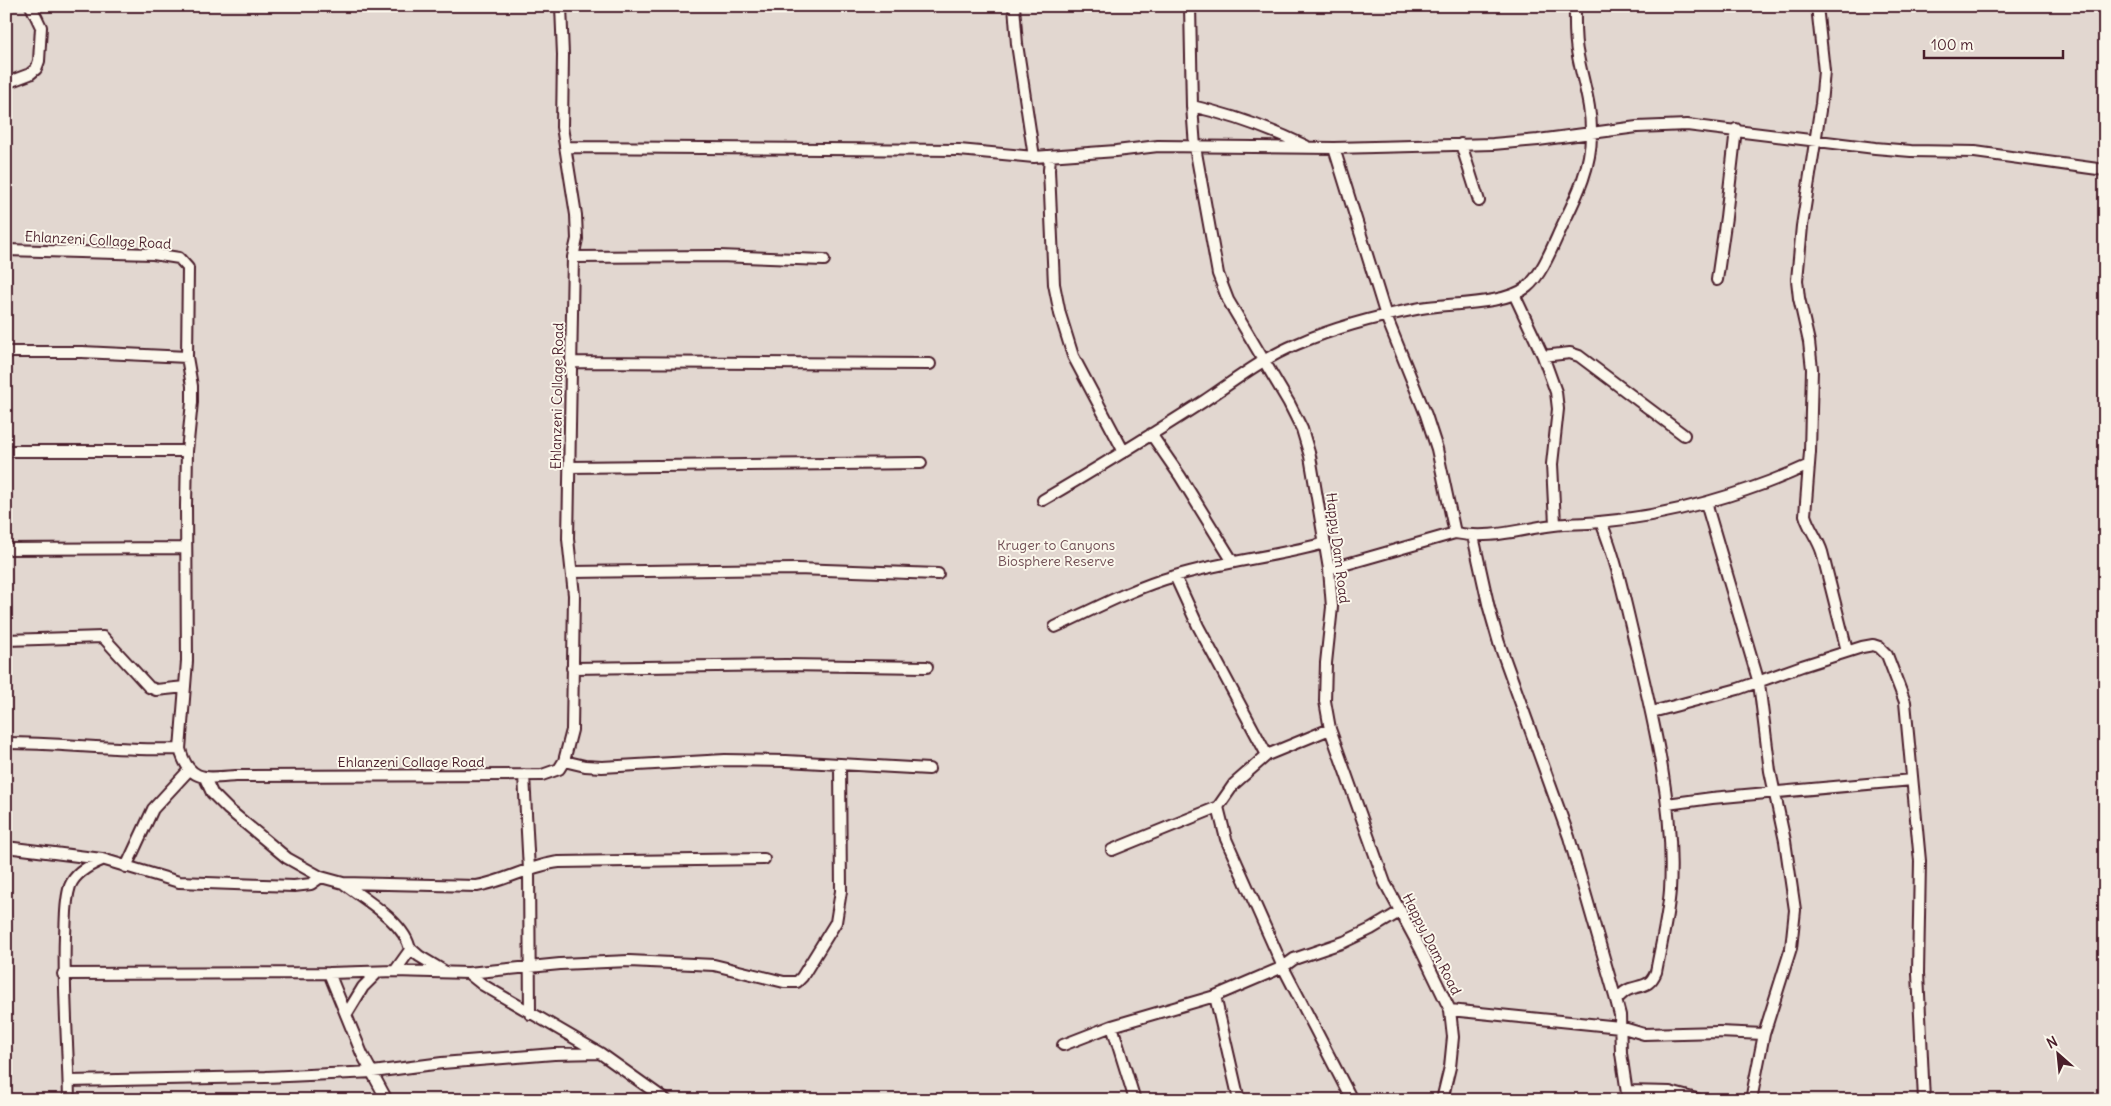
<svg xmlns="http://www.w3.org/2000/svg" width="2111" height="1106" font-family="Delius,sans-serif">
  <style>
    .park { fill: #e2d7d0; stroke: #967b7e }
    .lines { fill: none; stroke-linecap: round; stroke-linejoin: round }
    .street-casing { stroke: #4a1f2b; stroke-width: 14 }
    .street { stroke: #fbf7ec; stroke-width: 10 }
    .labels { text-anchor: middle; dominant-baseline: central; stroke-width: 4; stroke-linejoin: round; paint-order: stroke }
    .street-label { font-size: 14px; fill: #4a1f2b; stroke: #fbf7ec }
    .park-label { font-size: 14px; fill: #704d54; stroke: #fbf7ec }
  </style>
  <rect width="100%" height="100%" fill="#fbf7ec"/>
  <filter id="ink" filterUnits="userSpaceOnUse"><feTurbulence type="fractalNoise" baseFrequency=".02" numOctaves="2"/><feDisplacementMap in="SourceGraphic" scale="10" xChannelSelector="R" yChannelSelector="G"/><feConvolveMatrix kernelMatrix="1 2 1 2 8 2 1 2 1" color-interpolation-filters="sRGB"/></filter>
  <g filter="url(#ink)">
    <path class="park" d="M6,6h2099v1094h-2099z"/>
    <g class="lines">
      <g class="street-casing">
        <path id="street" d="M1014,6l3,38 17,113
          M1190,6l2,100 3,41 23,127 10,26 61,103 13,26 8,27 19,113 3,38 -6,56 -1,38 5,28 55,154 36,67 29,60 3,27 -3,30 -8,33
          M1817,6l7,65 -3,33 -19,122 -5,54 2,18 10,44 3,27 -2,83 -5,63c3,12 13,24 17,37l25,99
          M6,83l24,-9 6,-5 3,-8 2,-34 -10,-21
          M1192,106c40,9 76,22 114,40
          M1461,144l18,57
          M566,147l393,3 75,7 82,-6 42,-5 176,2 159,-4 45,-4 99,-13 50,-2 188,23 36,3 64,1 130,18
          M1334,148l52,168 40,99 11,34 18,84
          M1050,156l-1,14 5,114 6,30 13,42 51,96
          M6,250l147,4 26,4 9,10 -1,89 5,29v16l-5,49 -1,55 1,155 -7,88c9,34 27,29 56,27l306,-1 17,-6 5,-8 8,-31 2,-135 -6,-56 5,-282 4,-18 -1,-24 -14,-88 1,-72 -2,-49
          M573,257l146,-1 105,4
          M1717,280l9,-63 10,-88
          M1514,294l29,62 13,36 2,17 -6,55 3,60
          M6,352h76l105,5
          M1543,356l27,-3 9,3 105,79
          M573,362l357,2
          M1151,434l29,42 53,86
          M6,451h181
          M569,467l352,-4
          M1043,500c55,-32 108,-65 161,-99 30,-20 59,-43 93,-57 39,-17 82,-28 124,-36 29,-5 84,-3 106,-21 16,-13 28,-47 37,-65 14,-28 27,-56 27,-87 1,-27 -8,-53 -13,-79 -4,-16 -3,-33 -3,-50
          M1706,503l53,180 11,88 15,70 10,69 -4,38 -27,86 -13,66
          M1601,522c16,39 24,80 34,121 19,79 40,165 35,247 -2,27 -9,55 -14,82 -6,15 -14,13 -26,17 -6,2 -10,7 -14,11
          M1473,536l16,72 10,35 70,194 47,163 4,15 1,38 7,47
          M6,549l179,-1
          M1329,569l126,-36c36,7 64,-4 99,-8 15,-2 30,-1 45,-3 70,-6 147,-28 210,-57
          M573,572l224,-3 141,5
          M1175,576l23,50 69,129
          M1055,627c39,-18 78,-39 120,-51 49,-15 100,-19 150,-33
          M6,640l97,-3 46,50 7,3 29,-3
          M572,668l213,-3 142,2
          M1652,712l86,-23 64,-23 60,-19 11,-2 6,2 8,8 18,47 15,159 -2,112 6,127
          M6,743c58,0 116,8 174,6
          M564,761l21,5 17,1 123,-7 61,1 143,8
          M524,775l5,95 1,144
          M205,778l7,15 16,16 59,49 34,19 22,6 134,3c29,-5 54,-21 82,-24l205,-3
          M1667,804l45,-6 200,-18
          M1218,807l8,32 57,128 69,133
          M6,847l96,12 77,23 115,4 17,-2 10,-7
          M1112,850l106,-43 16,-23 33,-29 63,-26
          M126,867l27,-58 36,-39
          M343,883c21,16 63,40 67,67l-15,21
          M410,948l9,8 25,15
          M329,973l33,81 25,46
          M468,973l15,12 117,68 66,47
          M63,974l266,-1 66,-2 73,2 92,-9 69,-3 85,4 70,17h13l5,-5 34,-55 5,-31 -1,-127
          M1215,996l24,104
          M1450,1010l170,17 24,7 75,-2 45,2
          M346,1015l17,-28 15,-15
          M1112,1026l23,74
          M1063,1045l49,-19 103,-30 68,-29 11,-8 50,-17 27,-13 30,-18
          M69,1081l197,-4 107,-5 69,-9 112,-9 46,-1
          M1627,1091l43,1 30,8
          M69,1100c-1,-55 -6,-110 -4,-165 1,-16 0,-34 5,-49 5,-13 20,-21 32,-26"/>
      </g>
      <use href="#street" class="street"/>
    </g>
  </g>
  <g class="labels">
    <g class="street-label">
      <text transform="translate(98 240) rotate(3)">Ehlanzeni Collage Road</text>
      <text transform="translate(557 396) rotate(-89)">Ehlanzeni Collage Road</text>
      <text transform="translate(1338 548) rotate(83)">Happy Dam Road</text>
      <text x="411" y="762">Ehlanzeni Collage Road</text>
      <text transform="translate(1432 944) rotate(63)">Happy Dam Road</text>
    </g>
    <g class="park-label">
      <text x="1056" y="545">Kruger to Canyons<tspan x="1056" dy="16">Biosphere Reserve</tspan></text>
    </g>
  </g>
  <rect width="2111" height="1106" fill="none" stroke="#fbf7ec" stroke-width="25"/>
  <rect x="12" y="12" width="2086" height="1081" fill="none" stroke="#4a1f2b" stroke-width="2" filter="url(#ink)"/>
  <g transform="translate(2058 1054) rotate(333)" stroke="#fbf7ec" stroke-width="4" paint-order="stroke">
  <path d="M0-4L9 19L0 12L-9 19Z" fill="#4a1f2b"/>
  <text y="-8" font-size="14" font-weight="bold" text-anchor="middle" fill="#4a1f2b">N</text>
  </g>
  <path d="M1924 50v8h139v-8" fill="none" stroke="#4a1f2b" stroke-width="2.5"/>
  <text x="1931" y="50" font-size="15" fill="#4a1f2b" stroke="#fbf7ec" stroke-width="4" paint-order="stroke">100 m</text>
</svg>
